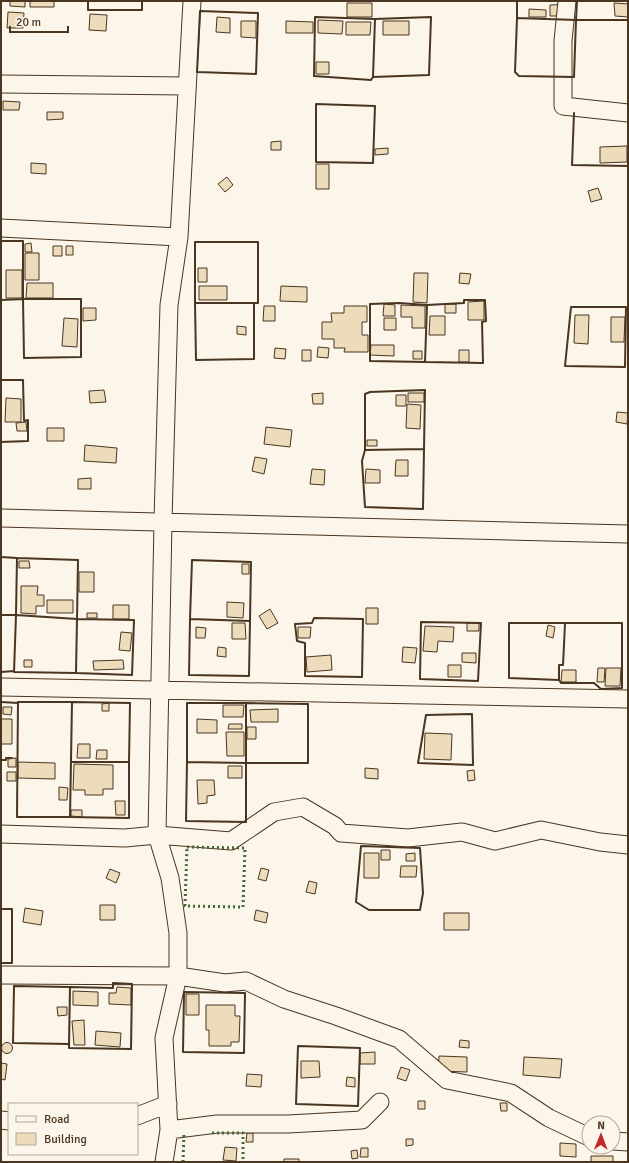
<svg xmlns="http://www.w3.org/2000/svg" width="629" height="1163" font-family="Signika,sans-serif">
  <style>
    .building { fill: #ecdcbc; stroke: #4a3520 }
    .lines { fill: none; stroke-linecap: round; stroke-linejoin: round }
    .street-casing { stroke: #4a3520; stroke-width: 19 }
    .street { stroke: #fbf6e9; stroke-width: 17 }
    .hedge { stroke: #436837; stroke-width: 3; stroke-dasharray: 2 3; stroke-linecap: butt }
    .wall { stroke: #4a3520; stroke-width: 2 }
  </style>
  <rect width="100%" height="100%" fill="#fbf6e9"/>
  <path class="building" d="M10,1h15v6l-15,-1z
    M30,1h24v6h-24z
    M347,3h25v14h-25z
    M614,3l14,1v13l-13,-1z
    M574,4v12h-24v-11z
    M529,9l17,1v7h-17z
    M8,12l16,1 -1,15h-16z
    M90,14l17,1 -1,16 -17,-1z
    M217,17l13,1v15l-14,-1z
    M318,20l25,1 -1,13 -24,-1z
    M241,21h15v17l-15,-1z
    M286,21l27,1v11h-27z
    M383,21h26v14h-26z
    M346,22h25l-1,13h-24z
    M316,62h13v12h-13z
    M3,101l17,1 -1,8h-16z
    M47,112h16v7l-16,1z
    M281,141v9h-10v-8z
    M627,146v16l-27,1v-16z
    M388,148v6l-13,1v-6z
    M31,163l15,1v10l-15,-1z
    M316,164h13v25h-13z
    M227,177l6,8 -8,7 -7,-8z
    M598,188l4,11 -11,3 -3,-11z
    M31,243l1,9h-7v-8z
    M53,246h9v10h-9z
    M66,246h7v9h-7z
    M25,253h14v27h-14z
    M198,268h9v14h-9z
    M6,270h16v28h-16z
    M414,273h14l-1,30 -14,-1z
    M460,273l11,1 -2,10 -10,-1z
    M27,283h26v15h-27z
    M199,286h28v14h-28z
    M281,286l26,1v15l-27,-1z
    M484,301v19h-16v-18z
    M384,304l11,1v11h-12z
    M445,304h11v9h-11z
    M401,305l24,1v22h-13v-11h-11z
    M264,306h11v15h-12z
    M344,306h23v16h-5v13h6v17h-24l1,-4h-11v-9h-12v-17h10l-1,-9h13z
    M83,308h13v12l-13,1z
    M575,315h14l-1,29 -14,-1z
    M430,316h15v19h-16z
    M611,317h14l-1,25h-13z
    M64,318l14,1 -1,28 -15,-1z
    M384,318h12v12h-12z
    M237,326l9,1v8l-9,-1z
    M371,345h23v11l-24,-1z
    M318,347l11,1 -1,10 -11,-1z
    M275,348l11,1 -1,10 -11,-1z
    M302,350h9v11h-9z
    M459,350h10v12h-10z
    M413,351h9v8h-9z
    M104,390l2,12 -16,1 -1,-12z
    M323,393v11h-10l-1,-10z
    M408,393h16v9h-16z
    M396,395h10v11h-10z
    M6,398l15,1v23h-16z
    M407,404l14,1 -1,24 -14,-1z
    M617,412l11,1 -1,11 -11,-2z
    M26,422l1,9h-10l-1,-8z
    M266,427l26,3 -2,17 -26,-3z
    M47,428h17v13h-17z
    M367,440h10v6h-10z
    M85,445l32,3 -1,15 -32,-2z
    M255,457l12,2 -3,15 -12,-3z
    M396,460h12v16h-13z
    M312,469l13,1 -1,15 -14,-1z
    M366,469l14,1v13h-15z
    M91,478v11h-13v-10z
    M19,561h10l1,7h-11z
    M242,564h7v10h-7z
    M79,572h15v20h-15z
    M21,586h17l-1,9h7v11h-8v8l-15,-1z
    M47,600h26v13h-26z
    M227,602l17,1 -1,15 -16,-1z
    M113,605h16v14h-16z
    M366,608h12v16h-12z
    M270,609l8,14 -11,6 -8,-13z
    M87,613h10v5h-10z
    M232,623h13l1,16h-14z
    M467,623h12v8h-12z
    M548,625l7,2 -2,11 -7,-2z
    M425,626l29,1 -1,15 -15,-1 -1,11 -14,-1z
    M196,627l10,1 -1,10h-9z
    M298,627h13l-1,11h-12z
    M121,632l11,1 -2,18 -11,-1z
    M218,647l8,1v9l-9,-1z
    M403,647l14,1 -2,15 -13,-1z
    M462,653h14v10l-14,-1z
    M331,655l1,15 -25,2 -1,-15z
    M24,660h8v7h-8z
    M123,660l1,9 -30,1 -1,-9z
    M448,665h13v12h-13z
    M598,668h7l-1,14h-7z
    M606,668h15l-1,18h-15z
    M562,670h14v12h-15z
    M109,703v8h-7v-7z
    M223,705h21l-1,12h-20z
    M3,707h9l-1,8 -8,-1z
    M278,709v13h-27l-1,-12z
    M1,719h11v25h-11z
    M197,719l20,1v13h-20z
    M229,724h13v5h-14z
    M247,727h9v12h-9z
    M226,732h18v24h-17z
    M425,733l27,1 -1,26 -27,-1z
    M78,744h12v14h-13z
    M97,750h10v9h-11z
    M16,758v9h-8v-8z
    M18,762l37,1v16l-37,-1z
    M74,764l39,1v24h-10v6h-18v-5h-12z
    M228,766h14v12h-14z
    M365,768l13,1v10l-13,-1z
    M474,770l1,10 -7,1 -1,-10z
    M7,772h9v9h-9z
    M197,780h17l1,15 -8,1v7l-9,1z
    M59,787l9,1 -1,12h-8z
    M115,801h10v14h-9z
    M71,810h11v7l-11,-1z
    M381,850h9v10h-9z
    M364,853h15v25h-15z
    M415,853v8h-9v-7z
    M401,866h16l-1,11h-16z
    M261,868l8,2 -3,11 -8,-2z
    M110,869l10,4 -4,10 -10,-5z
    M309,881l8,2 -2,11 -9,-2z
    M100,905h15v15h-15z
    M25,908l18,3 -2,14 -18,-3z
    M256,910l12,3 -2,10 -12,-3z
    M444,913h25v17h-25z
    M117,987l14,1v17l-22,-1v-11h7z
    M73,991l25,1v14l-25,-1z
    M186,994h13v21h-13z
    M206,1005h29v11h5l-1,26h-8v4h-22v-16h-3z
    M57,1007h10v8l-9,1z
    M84,1020l1,25h-11l-2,-24z
    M96,1031l25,2 -1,14 -25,-2z
    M460,1040l9,1v7l-10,-1z
    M1.5 1048a5.5 5.5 0 1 1 11 0a5.5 5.5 0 1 1-11 0Z
    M375,1052v12h-15v-11z
    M439,1056l28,1v15l-29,-1z
    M524,1057l38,2 -2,19 -37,-3z
    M301,1061h18l1,16 -19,1z
    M1,1063l6,1 -2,16 -4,-1z
    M401,1067l9,3 -4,11 -9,-3z
    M247,1074l15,1 -1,12 -15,-1z
    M347,1077l8,1v9l-9,-1z
    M418,1101h7v8h-7z
    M500,1103h7v8h-6z
    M247,1133h6v9h-7z
    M406,1139h7v6l-7,1z
    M560,1143l16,1v13l-16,-1z
    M225,1147l12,1 -1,13 -13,-1z
    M361,1148h7v9h-8z
    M357,1150l1,8 -6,1 -1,-8z
    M591,1156h22v6h-22z
    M284,1159h15v3h-15z"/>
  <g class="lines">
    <g class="street-casing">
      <path id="street" d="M567,1l-4,40v65l65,7
        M1,84l185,2
        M1,228l178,9
        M1,518l627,16
        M1,687l627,12
        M1,834l124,4 32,-3 74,6 43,-29 29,-5 32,19 6,7 67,5 54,-6 33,9 46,-11 59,12 28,3
        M1,975l177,1 47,7 21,-2 38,18 52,17 63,23 48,41 64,13 38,25 40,19
        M137,1116l31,-12
        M1,1120l8,1
        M169,1130l48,-6h71l74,-4 18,-18
        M613,1141l15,1
        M164,1162l5,-32 -5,-92 14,-62v-43l-8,-55 -13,-43 6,-314 6,-216 10,-68 13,-236"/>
    </g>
    <use href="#street" class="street"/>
    <path class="hedge" d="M187,847l58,1 -2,59 -58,-1z
      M212,1133h31v29
      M183,1162l1,-28"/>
    <path class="wall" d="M88,1v9h54v-9
      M517,1v17h2
      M200,11l58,2 -2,61 -59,-2z
      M315,17l60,2 -2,58 -2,3 -57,-4z
      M431,17l-2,58 -56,2 2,-58z
      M517,18l59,2 -2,57 -55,-1 -4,-4z
      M575,20h1l1,-19
      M576,20h52
      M316,104l59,2 -2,57 -57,-1z
      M574,113l-2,52 56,1
      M1,241h22v58l-22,1
      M195,242h63v61h-63z
      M23,299h58v58l-57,1z
      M464,300h21l1,21 -4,1 1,41 -58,-1 2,-57 37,-2z
      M195,303h59v56l-58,1z
      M399,303l28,2 -2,57 -55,-1v-57z
      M571,307h55l-1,60 -60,-1z
      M1,380h22l1,41 4,-1v21l-27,1
      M425,390l-1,59 -59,1v-56l5,-2z
      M424,449l-1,60 -58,-2 -3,-46 3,-11z
      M1,557l16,1
      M17,558l61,2 -1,59 -61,-4z
      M192,560l59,2 -1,59 -60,-2z
      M1,615h15v-1
      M16,615l61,4 -1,54 -62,-1z
      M314,618l49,1 -1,58 -57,-1v-33l-8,-2 -2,-17 17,-1z
      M77,619l57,1 -2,55 -56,-2z
      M190,619l60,2 -1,55 -60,-1z
      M421,622l60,1 -3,58 -58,-2z
      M565,624l-2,41h-4v15l2,3h33l7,6 21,-1v-65h-113v55l50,2v-15h4l2,-41
      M1,672l13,-1
      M1,702l17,1
      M18,702h54l-2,115h-53z
      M72,702l58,1 -1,59h-58z
      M187,703h59v60l-59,-1z
      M246,703l62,1v59h-62z
      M472,714l1,51 -55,-2 8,-48z
      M1,760h5v-2h6
      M71,762h58v56l-59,-1z
      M187,762l59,1v59l-60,-1z
      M361,846l59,2 3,45 -3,17h-51l-13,-8z
      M1,909h11v54h-11
      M113,983l19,1 -1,65 -62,-1 1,-61 43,1z
      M14,986l56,1 -1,57 -56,-1z
      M184,992l61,1 -1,60 -61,-1z
      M298,1046l62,2 -2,58 -62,-2z"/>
  </g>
  <rect width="629" height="1163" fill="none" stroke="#4a3520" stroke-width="4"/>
  <rect x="8" y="1103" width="130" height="52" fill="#fbf6e9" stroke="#b4a999"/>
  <rect x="16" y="1116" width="20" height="6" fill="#fbf6e9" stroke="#b4a999"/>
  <text x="44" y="1123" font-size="12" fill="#4a3520">Road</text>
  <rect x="16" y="1133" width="20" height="12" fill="#ecdcbc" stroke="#b4a999"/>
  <text x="44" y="1143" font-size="12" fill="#4a3520">Building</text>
  <g transform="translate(601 1135) rotate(1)"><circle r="19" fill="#fbf6e9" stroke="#b4a999"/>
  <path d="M0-3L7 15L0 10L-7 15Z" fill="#c62828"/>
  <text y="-6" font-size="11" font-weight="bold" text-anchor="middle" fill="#4a3520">N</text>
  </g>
  <path d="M10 26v6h58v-6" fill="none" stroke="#4a3520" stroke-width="2"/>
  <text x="16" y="26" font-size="12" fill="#4a3520" stroke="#fbf6e9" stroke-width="3" paint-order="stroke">20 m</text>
</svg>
